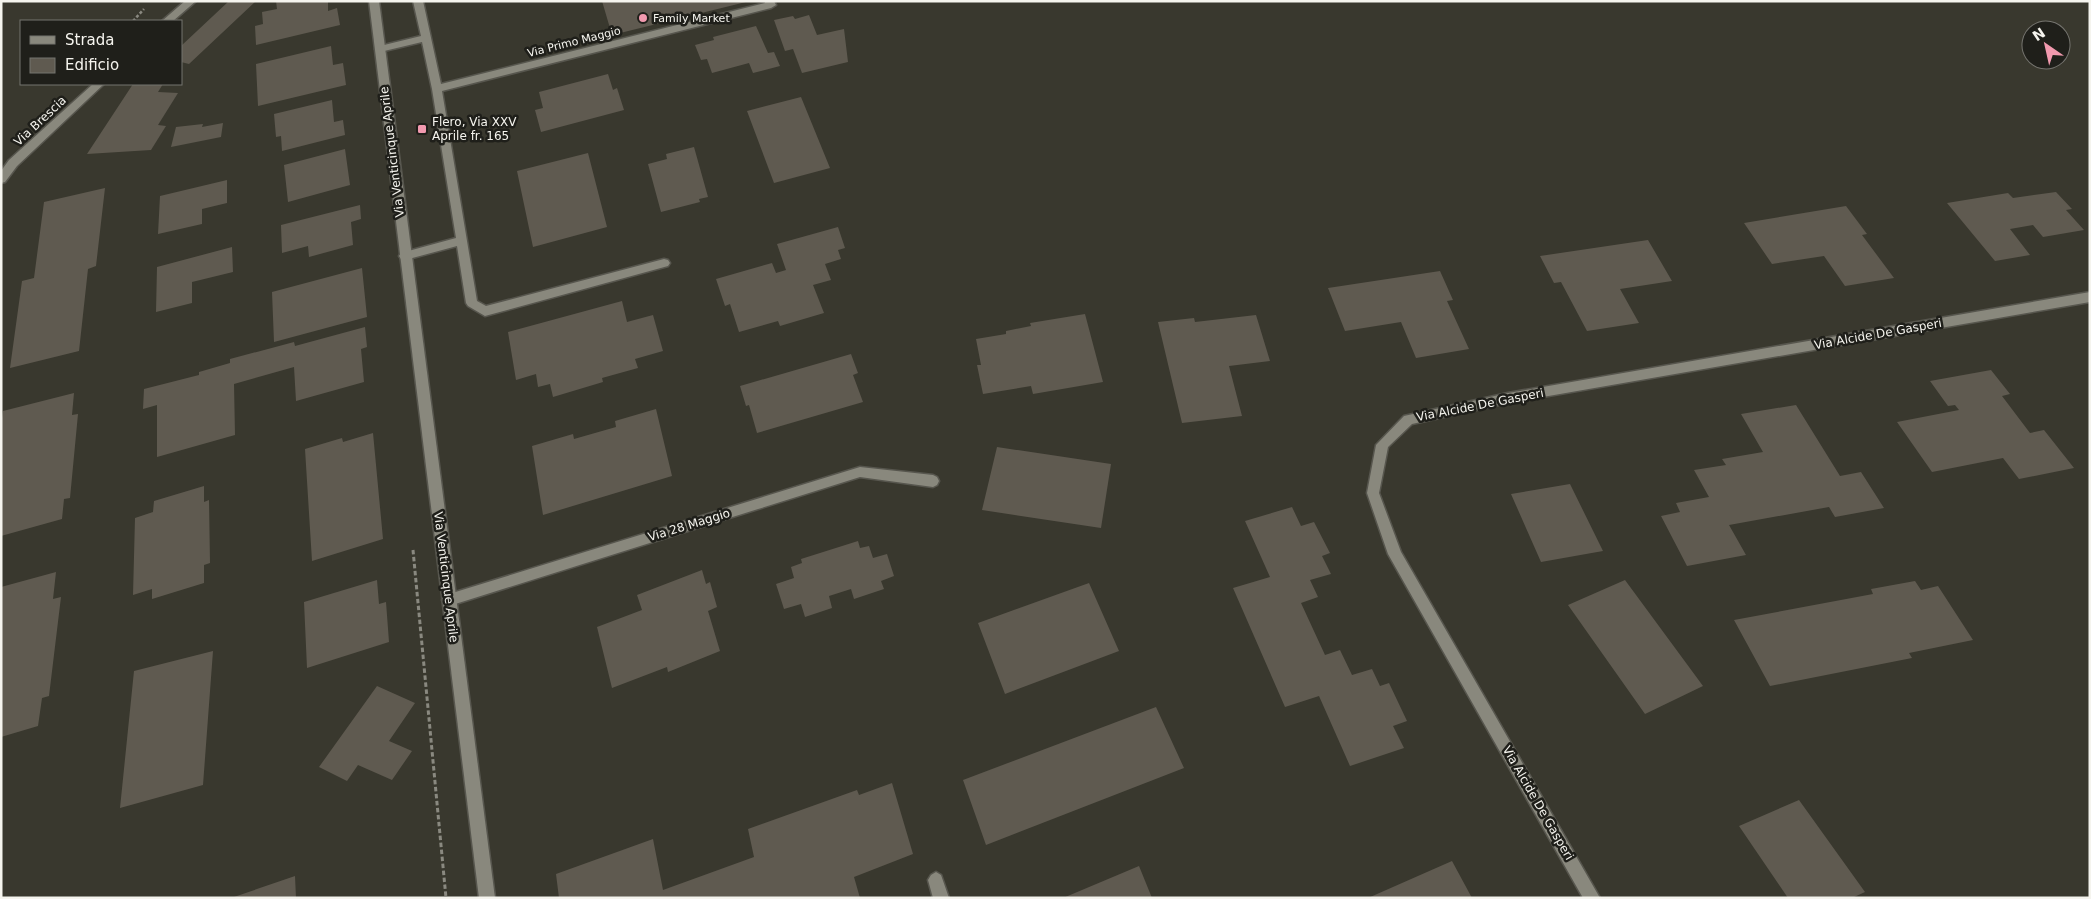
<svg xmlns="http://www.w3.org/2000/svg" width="2091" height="899" font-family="'DejaVu Sans',sans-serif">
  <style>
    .building { fill: #5f5a50 }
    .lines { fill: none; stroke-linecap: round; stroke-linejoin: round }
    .minor-casing { stroke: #57564e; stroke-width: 3 }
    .tertiary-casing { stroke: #57564e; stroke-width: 3 }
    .path-far1 { stroke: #8a8980; stroke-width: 2.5; stroke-dasharray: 3 2; stroke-linecap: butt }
    .path { stroke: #8a8980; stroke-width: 3; stroke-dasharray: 4.5 2.5; stroke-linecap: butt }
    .minor { fill: #89887d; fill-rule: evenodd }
    .tertiary { fill: #89887d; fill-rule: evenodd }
    .poi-dot { fill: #f29aaf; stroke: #1f1f1a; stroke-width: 2 }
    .labels { text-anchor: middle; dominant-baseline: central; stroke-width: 5; stroke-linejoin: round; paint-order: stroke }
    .far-poi-label { font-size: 11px; fill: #f5f4ee; stroke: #1f1f1a; text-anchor: start }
    .far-street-label { font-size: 11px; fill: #f5f4ee; stroke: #1f1f1a }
    .street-label { font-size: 12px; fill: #f5f4ee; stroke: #1f1f1a }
    .poi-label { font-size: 12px; fill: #f5f4ee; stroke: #1f1f1a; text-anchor: start }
  </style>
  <rect width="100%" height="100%" fill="#39382e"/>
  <path class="building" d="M229,1h27l-67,63 -8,-2v-16z
    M276,1h52v10l9,-3 3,17 -84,20 -1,-19 8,-2 -1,-12 15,-3z
    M602,1h144v1l-134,33z
    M809,15l8,20 27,-6 4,33 -46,11 -9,-24 -8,2 -11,-31 19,-4 2,3z
    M756,26l12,27 6,-1 6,14 -27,7 -4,-10 -37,10 -5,-14 -6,1 -6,-15 19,-5 -1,-3z
    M331,46l2,19 10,-2 3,22 -88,21 -2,-42z
    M608,74l5,16 4,-2 7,22 -83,22 -6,-22 8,-2 -4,-16z
    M133,84h30l-5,8 20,1 -20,32 8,1 -15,24 -64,4z
    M801,97l29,71 -56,15 -27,-72z
    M332,100l2,22 9,-2 2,15 -63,16 -1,-15 -5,1 -2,-23z
    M223,123l-2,14 -50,10 5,-20 27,-3 -1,3z
    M694,147l14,50 -9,2 1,3 -39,10 -13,-48 19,-5 -1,-5z
    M345,149l5,36 -62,17 -4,-37z
    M588,153l19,74 -74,20 -16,-76z
    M227,180v23l-25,6v15l-44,10 2,-38z
    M105,188l-9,78 -8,3 -9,82 -69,17 12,-87 12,-3 10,-76z
    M2056,192l16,17 -6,1 18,20 -41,7 -10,-12 -23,4 20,26 -35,6 -48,-58 61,-10 5,5z
    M360,205l1,14 -10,3 2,23 -44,12 -1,-11 -26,7 -1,-28z
    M1846,206l21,28 -5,1 32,43 -49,8 -21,-30 -52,8 -28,-41z
    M838,227l7,21 -7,2 3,9 -16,5 6,16 -18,5 11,28 -44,13 -2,-5 -39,11 -9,-28 -5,2 -9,-27 56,-16 4,10 10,-3 -9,-26z
    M1648,240l24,41 -52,8 19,34 -52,8 -26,-49 -7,1 -14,-27z
    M232,247l1,25 -41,10v21l-36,9 1,-45z
    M362,268l5,49 -93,25 -2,-50z
    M1440,271l13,29 -6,1 22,48 -53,9 -15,-36 -56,9 -17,-43z
    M622,301l5,21 26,-7 10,36 -28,8 3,9 -36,10 1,4 -50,15 -3,-13 -12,3 -2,-13 -20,6 -8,-48z
    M1085,314l18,68 -70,12 -2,-8 -48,8 -6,-29h4l-5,-26 30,-5v-3l25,-5 -1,-3z
    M1256,315l14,46 -41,5 13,50 -60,7 -24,-101 36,-4 1,4z
    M365,327l2,20 -6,2 3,33 -68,19 -2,-34 -60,17 1,51 -78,22v-52l-14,4 1,-20 55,-14v-3l31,-9v-4l64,-17 1,4z
    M851,354l7,19 -5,2 10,27 -106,31 -8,-28 -3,1 -6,-20z
    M1991,370l19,24 -8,2 28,37 14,-3 30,38 -55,11 -16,-21 -71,14 -35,-50 62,-12 -4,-5 -7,1 -18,-25z
    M74,393l-2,22 6,-1 -8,84 -6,1 -2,20 -61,17v-111l2,-14z
    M1796,405l44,71 21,-4 23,36 -49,9 -6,-10 -100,18 17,30 -59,11 -26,-50 19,-4 -4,-9 33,-6 -15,-27 32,-5 -4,-6 41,-7 -22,-38z
    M656,409l16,67 -129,39 -11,-69 41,-12 1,5 42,-12 -1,-6z
    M373,433l10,106 -71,22 -7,-112 37,-11 1,4z
    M997,447l114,17 -10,64 -119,-18z
    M1570,484l33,67 -62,11 -30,-68z
    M204,486v16l5,-2 1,63 -6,2v18l-52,16v-10l-19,6 2,-77 18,-6 1,-11z
    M1292,507l9,19 13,-4 16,31 -8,3 9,18 -21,6 8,17 -17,6 24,52 15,-5 12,25 20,-6 8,17 9,-3 18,38 -14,5 11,22 -54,18 -31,-70 -34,11 -52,-119 37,-11 -25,-56z
    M858,541l2,7 9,-2 4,12 14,-4 7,22 -13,5 3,8 -30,10 -3,-10 -22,7 3,12 -27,9 -4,-13 -17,5 -8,-25 18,-6 -3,-11 11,-4 -1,-4z
    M702,570l4,14 4,-2 7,25 -9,4 12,40 -52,21 -1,-5 -55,21 -15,-61 45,-17 -5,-15z
    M56,572l-3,27 8,-2 -12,99 -7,2 -4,28 -37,11v-150z
    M377,580l2,24 7,-2 3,40 -82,26 -3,-66z
    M1625,580l78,106 -58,28 -77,-109z
    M1915,581l6,9 17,-4 35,54 -64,13 3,5 -142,28 -36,-66 139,-26 -2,-5z
    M1089,583l30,68 -114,43 -27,-71z
    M213,651l-10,134 -83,23 14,-137z
    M377,686l38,17 -26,38 23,10 -20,29 -34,-15 -11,16 -28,-14z
    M1156,707l28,61 -198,77 -23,-65z
    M892,783l21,71 -59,23 6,21h-301l-3,-24 97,-35 10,51 91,-33 -6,-28 109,-39 2,5z
    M1799,800l66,92 -13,6h-64l-49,-72z
    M1452,861l20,37h-104z
    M1139,866l13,32h-89z
    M295,876l1,22h-62v-1z"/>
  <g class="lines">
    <g class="minor-casing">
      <path id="minor" d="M185,1h11l-23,20h-11z
        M413,1h10l18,83 324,-81 -1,-2h10l2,4 -5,3 -329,83 35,210 9,5 178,-47 4,1 2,3 -2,3 -183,50 -17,-10 -2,-3 -9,-57 -52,14 -4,-1 -2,-3 2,-3 55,-15 -24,-149 -10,-47 -42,10 -5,-3 5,-3 41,-10z
        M93,84h11l-87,82 -12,16 -4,1v-12l8,-11z
        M2090,292v10l-582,101 -96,21 -24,23 -9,46 22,59 199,346h-17l-195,-344 -21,-61 9,-48 28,-29 104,-23z
        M860,467l73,8 4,2 2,4 -2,4 -4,2 -73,-10 -411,129 -5,-2 -2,-4 2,-4 5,-2z
        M936,872l5,3 8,23h-16l-5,-18 3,-5z"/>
    </g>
    <g class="tertiary-casing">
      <path id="tertiary" d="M369,1h10l116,897h-16z"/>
    </g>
    <path class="path-far1" d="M133,21l11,-12"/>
    <path class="path" d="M413,550l33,348"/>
    <use href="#minor" class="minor"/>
    <use href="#tertiary" class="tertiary"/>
  </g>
  <g class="poi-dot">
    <circle cx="643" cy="18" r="5"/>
    <rect x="417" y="124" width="10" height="10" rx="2.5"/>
  </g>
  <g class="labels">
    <g class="far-poi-label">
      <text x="653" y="18">Family Market</text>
    </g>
    <g class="far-street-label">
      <text transform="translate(574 42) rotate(-14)">Via Primo Maggio</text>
    </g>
    <g class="street-label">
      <text transform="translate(40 121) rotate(-43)">Via Brescia</text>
      <text transform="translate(392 152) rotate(-97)">Via Venticinque Aprile</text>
      <text transform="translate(1878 334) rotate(-10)">Via Alcide De Gasperi</text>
      <text transform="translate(1480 405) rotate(-11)">Via Alcide De Gasperi</text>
      <text transform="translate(689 525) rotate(-17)">Via 28 Maggio</text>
      <text transform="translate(446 577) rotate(83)">Via Venticinque Aprile</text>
      <text transform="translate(1538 803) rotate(60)">Via Alcide De Gasperi</text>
    </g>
    <g class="poi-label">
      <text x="432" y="122">Flero, Via XXV<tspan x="432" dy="14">Aprile fr. 165</tspan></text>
    </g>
  </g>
  <rect width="2091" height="899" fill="none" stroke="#f5f4ee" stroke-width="5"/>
  <rect x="20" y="20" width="162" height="65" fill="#1f1f1a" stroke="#75746f"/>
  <rect x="30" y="36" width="25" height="8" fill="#89887d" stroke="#75746f"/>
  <text x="65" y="45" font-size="15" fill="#f5f4ee">Strada</text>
  <rect x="30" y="58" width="25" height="15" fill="#5f5a50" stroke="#75746f"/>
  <text x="65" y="70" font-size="15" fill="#f5f4ee">Edificio</text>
  <g transform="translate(2046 45) rotate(326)"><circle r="24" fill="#1f1f1a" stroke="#75746f"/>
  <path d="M0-4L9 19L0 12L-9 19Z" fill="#f29aaf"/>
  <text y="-8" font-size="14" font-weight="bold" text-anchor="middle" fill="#f5f4ee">N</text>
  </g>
</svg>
